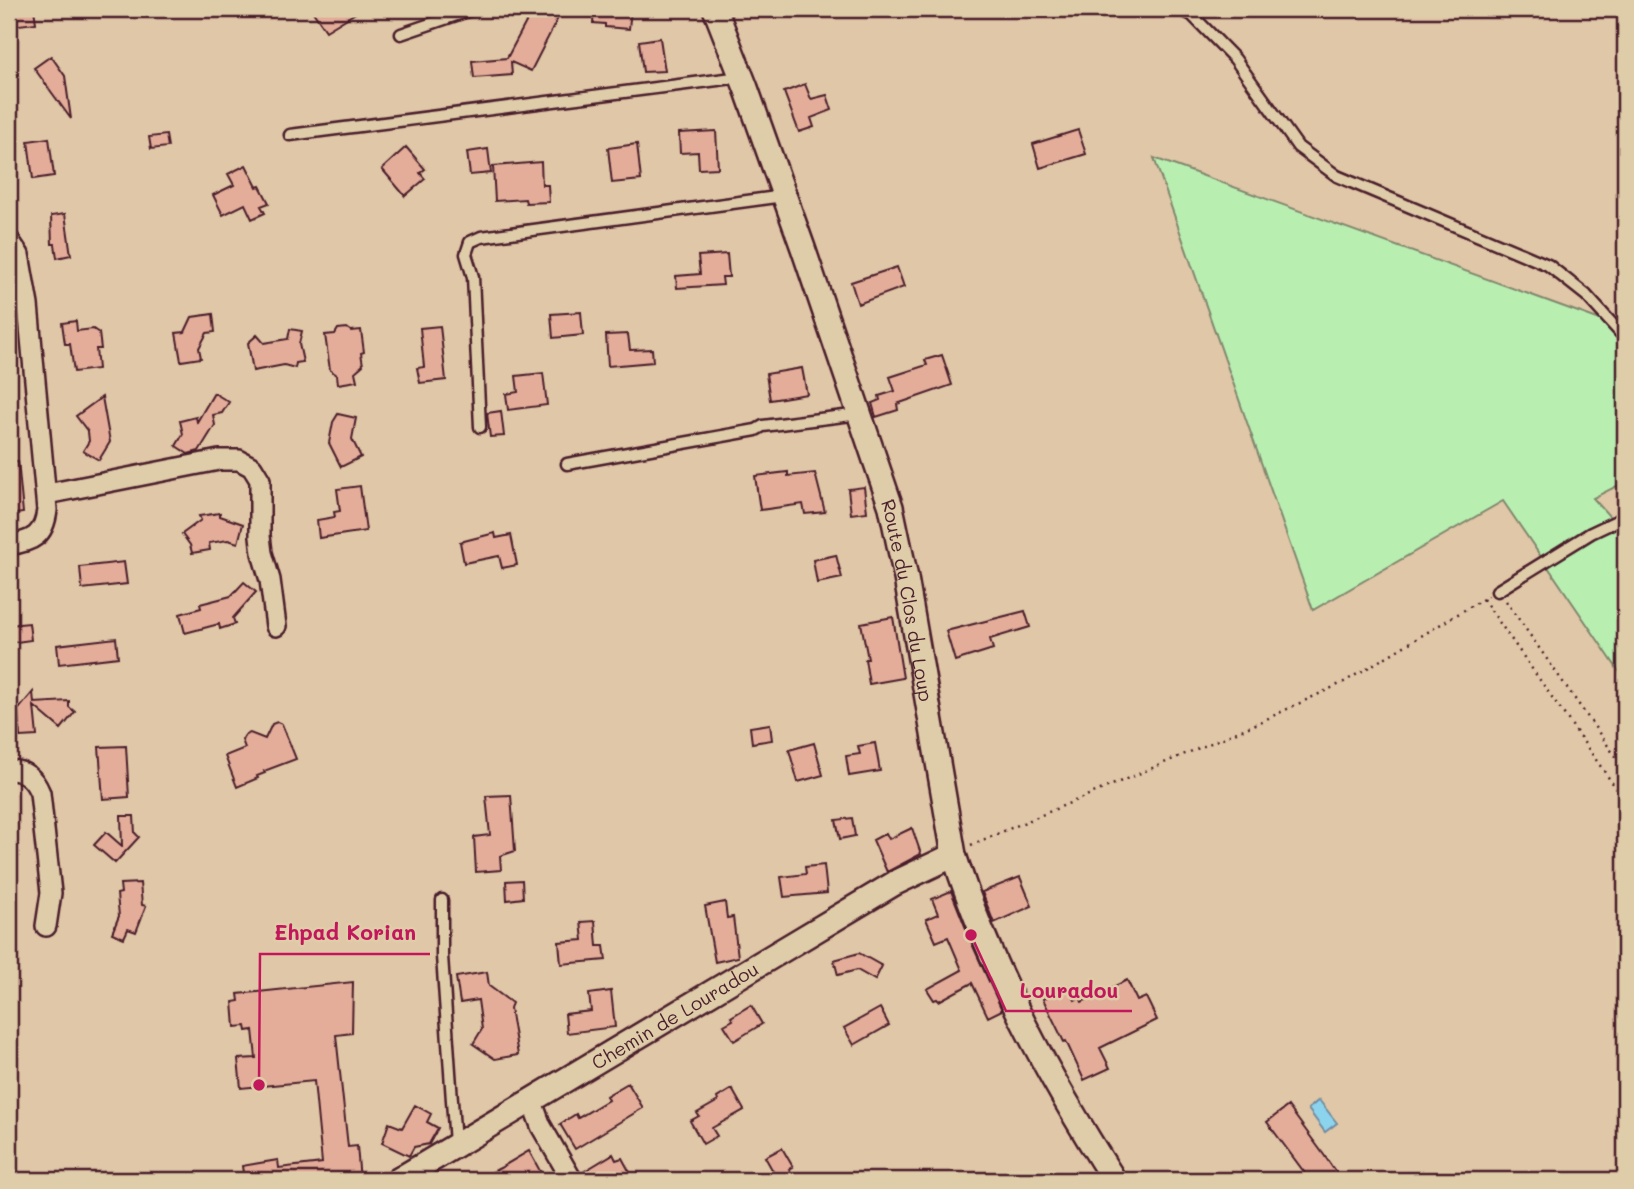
<svg xmlns="http://www.w3.org/2000/svg" width="1634" height="1189" font-family="Mali,sans-serif">
  <style>
    .green { fill: #b8efb1; stroke: #81876e; stroke-width: 2 }
    .water { fill: #8cd4ee; stroke: #728ca0; stroke-width: 2 }
    .building { fill: #e3ad99; stroke: #4a1f2b; stroke-width: 2 }
    .lines { fill: none; stroke-linecap: round; stroke-linejoin: round }
    .service-casing { stroke: #4a1f2b; stroke-width: 15 }
    .minor-casing { stroke: #4a1f2b; stroke-width: 24 }
    .tertiary-casing { stroke: #4a1f2b; stroke-width: 28 }
    .path { stroke: #4a1f2b; stroke-width: 2.5; stroke-dasharray: 2 5; stroke-linecap: butt }
    .service { stroke: #dfcdaa; stroke-width: 10 }
    .minor { stroke: #dfcdaa; stroke-width: 19 }
    .tertiary { stroke: #dfcdaa; stroke-width: 23 }
    .labels { text-anchor: middle; dominant-baseline: central; stroke-width: 5; stroke-linejoin: round; paint-order: stroke }
    .street-label { font-size: 19px; fill: #4a1f2b; stroke: #dfcdaa }
    .leader { fill: none; stroke: #c2185b; stroke-width: 2.5 }
    .callout-dot { fill: #c2185b; stroke: #dfcdaa; stroke-width: 2.5 }
    .callout-label { font-size: 21px; text-anchor: middle; font-weight: bold; fill: #c2185b; stroke: #dfcdaa; stroke-width: 5; stroke-linejoin: round; paint-order: stroke }
  </style>
  <rect width="100%" height="100%" fill="#e0c7a7"/>
  <filter id="ink" filterUnits="userSpaceOnUse"><feTurbulence type="fractalNoise" baseFrequency=".0143" numOctaves="2"/><feDisplacementMap in="SourceGraphic" scale="14" xChannelSelector="R" yChannelSelector="G"/><feConvolveMatrix kernelMatrix="1 2 1 2 8 2 1 2 1" color-interpolation-filters="sRGB"/></filter>
  <g filter="url(#ink)">
    <path class="green" d="M1154,158l471,171v153l-32,16 32,36v146l-122,-179 -190,109z"/>
    <path class="water" d="M1319,1100l18,23 -12,9 -17,-23z"/>
    <path class="building" d="M34,9l2,14 -25,3 -1,-15z
      M311,9h51l-36,22z
      M533,9h15l12,5 -29,57 -20,-9 1,13 -38,3 -2,-17 35,-3z
      M594,9h37l-2,20 -24,-2v-3l-12,-1z
      M660,38l5,33 -22,1 -4,-31z
      M51,56l14,20 6,43 -37,-51z
      M805,84l6,15 16,-4 5,15 -21,8 3,9 -15,5 -15,-40z
      M1078,130l8,24 -46,14 -7,-24z
      M716,131l2,37 -19,1 -1,-17 -18,1 -1,-20z
      M166,135l2,12 -17,2 -2,-12z
      M49,138l5,38 -21,3 -5,-38z
      M637,144l4,36 -29,3 -4,-35z
      M406,147l19,22 -5,4 5,6 -20,17 -23,-27z
      M488,149l3,24 -21,2 -3,-23z
      M541,162l1,23h6l1,17 -23,1 -1,-4 -30,2 -2,-35z
      M246,165l11,22 3,-1 9,17 -8,3 4,7 -13,6 -7,-15 -22,11 -10,-20 21,-10 -6,-11z
      M65,214l6,41 -14,3 -2,-14h-3l-1,-28z
      M727,254l2,23h-7l1,8 -46,3 -1,-12 24,-2 -2,-18z
      M897,267l7,20 -46,17 -7,-22z
      M581,312l2,23 -30,3 -2,-24z
      M213,314l2,18 -8,1 -8,15 2,10 -20,3 -5,-28 9,-1 7,-15z
      M76,321l1,10 16,-2 6,4 2,16h-5l2,20 -24,3 -4,-28h-5l-3,-21z
      M440,326l6,54 -26,3 -3,-15 7,-1 -4,-39z
      M347,328l4,3 10,-1 3,22 -3,1 2,12 -8,7 2,9 -19,3 -1,-9 -7,-5 -5,-35 10,-1 3,-5z
      M290,329l12,2 -3,13 4,18 -7,1 -1,5 -11,-3 -31,6 -5,-28 9,-8 7,8 24,-4z
      M628,334l2,16 22,-1 1,13 -45,4 -2,-31z
      M942,355l10,30 -55,19 1,6 -22,7 -4,-14 8,-3 -1,-4 16,-5 -5,-14 37,-12 -2,-5z
      M802,368l5,26 -37,6 -4,-26z
      M543,373l4,32 -39,5 -2,-16 12,-2 -2,-16z
      M214,393l15,9 -7,11 -9,2 2,10 -16,26 -11,3 -12,-8 7,-12 -3,-13 16,-4 1,5z
      M102,397l8,45 -11,18 -16,-9 6,-10 -1,-9 -12,-16z
      M501,411l3,25 -14,1 -3,-24z
      M338,414l18,4 -4,21 9,18 -20,10 -12,-24 4,-21z
      M9,461h9l5,52 -14,2z
      M788,472v4l27,-3 10,39 -20,2 -2,-10 -43,6 -5,-34z
      M360,486l6,45 -47,7 -2,-18 18,-3 -1,-5 6,-1 -3,-22z
      M864,487l3,25 -16,2 -3,-25z
      M220,513v3l23,8 -5,19 -10,-3 -19,3 1,7 -18,3 -2,-8 -8,-11 19,-14 -2,-4z
      M495,533l1,5 15,-3 6,30 -15,3 -3,-12 -35,7 -4,-21z
      M836,555l6,23 -25,5 -4,-23z
      M124,562l3,22 -45,5 -2,-22z
      M244,582l12,10 -23,26 2,6 -15,5 -1,-5 -34,9 -5,-19 21,-6 -1,-4 31,-8z
      M1025,611l5,16 -40,12 3,10 -38,12 -9,-30z
      M893,617l10,61 -34,6 -4,-25h3l-7,-36z
      M29,623l2,17 -22,3v-18z
      M116,638l2,19 -59,7 -2,-19z
      M33,692l1,11 35,-2v6l6,5 -14,17 -27,-23 3,30 -17,1 -2,-27z
      M277,722l5,2 14,35 -32,12 1,2 -8,3 1,2 -21,9 -12,-31 20,-8 -3,-8 3,-5 5,-2 15,6 7,-15z
      M770,724l2,16 -20,3 -2,-16z
      M814,743l9,32 -25,7 -9,-32z
      M875,743l5,28 -31,5 -3,-20 14,-2 -2,-8z
      M126,746l3,51 -26,2 -4,-52z
      M511,795l4,56 -15,5 1,14 -25,2 -2,-35 16,-2 -4,-39z
      M121,816h13l1,17 4,4 -24,26 -21,-18 12,-13 16,14z
      M852,818l3,18 -15,3 -4,-19z
      M912,828l9,26 -34,18 -14,-32 13,-7 3,6z
      M824,865l3,28 -43,4 -3,-20 25,-3 -1,-7z
      M1020,877l12,29 -38,17 -12,-31z
      M522,880l1,18 -16,2 -1,-19z
      M140,883l2,22 4,1 -10,26 -8,-3 -4,9 -12,-5 7,-17 -2,-22 4,-1 -1,-9z
      M951,891l22,55 29,64 -14,7 -16,-34 -33,18 -2,-2 -3,1 -7,-11 35,-19 -14,-33 -12,5 -10,-23 12,-5 -6,-15z
      M725,902l2,16 6,-1 5,40 -23,5 -10,-56z
      M595,921l2,25h7l2,14 -45,4 -2,-22 24,-2 -2,-18z
      M859,953l23,13 -7,14 -18,-10 -19,5 -4,-15z
      M487,972l2,14 23,17 -2,5 8,47 -23,4 -22,-15 9,-15 -4,-29 -18,3 -4,-26z
      M1127,980l10,21 9,-4 11,23 -57,28 10,20 -26,12 -18,-39 -2,1 -21,-43 26,-13 6,14 5,-3 2,5z
      M353,982l-1,51 -16,2 12,112 9,-1 3,34h-116l-2,-14 36,-6 1,8 43,-5 -8,-82 -73,7 -3,-29 18,-1 -3,-28 -6,1 -1,-5 -11,1 -2,-25 6,-1 -1,-7z
      M611,991l4,36 -48,6 -2,-19 26,-3 -2,-17z
      M751,1005l11,19 -28,17 -10,-16 9,-5 -2,-3z
      M880,1008l9,17 -35,20 -10,-17z
      M628,1083l15,25 -68,41 -15,-25 16,-10 2,4 30,-18 -2,-4z
      M732,1089l12,21 -32,18 5,8 -14,8 -13,-23 9,-5 -2,-3 21,-12 -1,-3z
      M415,1105l16,9 -4,8 11,6 -9,16 -15,3 -5,9 -27,-13 7,-20 13,5z
      M1288,1106l36,49 17,25h-31l-43,-58z
      M782,1148l11,19 -4,2 6,11h-17l-13,-23z
      M529,1151l16,29h-68l23,-12z
      M613,1154l3,6 6,-2 12,22h-46l-5,-8z"/>
    <g class="lines">
      <g class="service-casing">
        <path id="service" d="M1179,9l13,6 43,44 63,88 39,29 211,89 38,30 39,43
          M401,34l73,-25
          M290,135l451,-58
          M480,427l-7,-150 -7,-23 4,-12 11,-5 303,-41
          M567,464l189,-34 7,-4 97,-12
          M1497,591l94,-58 34,-16
          M442,900v56l13,188"/>
      </g>
      <g class="minor-casing">
        <path id="minor" d="M9,240l10,15 9,50 19,205c-3,26 -14,31 -38,35
          M47,494l172,-34h20l13,7 8,13v56l2,17 8,27 6,46
          M9,770c16,0 25,8 31,23l11,100 -5,33
          M532,1102l9,24 31,54"/>
      </g>
      <g class="tertiary-casing">
        <g id="tertiary">
          <path id="s1" d="M715,9l31,79 57,160 88,259 15,71 48,277c37,116 95,223 160,325"/>
          <path id="s2" d="M398,1180l497,-297 59,-28"/>
        </g>
      </g>
      <path class="path" d="M1483,599l142,202
        M1506,601l119,169
        M971,845l287,-122 86,-41 144,-86"/>
      <use href="#service" class="service"/>
      <use href="#minor" class="minor"/>
      <use href="#tertiary" class="tertiary"/>
    </g>
  </g>
  <g class="labels">
    <g class="street-label">
      <text stroke="none"><textPath href="#s1" startOffset="623">Route du Clos du Loup</textPath></text>
      <text stroke="none"><textPath href="#s2" startOffset="322">Chemin de Louradou</textPath></text>
    </g>
  </g>
  <path class="leader" d="M259 1085L260 954H430M971 935L1006 1011H1132"/>
  <g class="callout-dot">
    <circle cx="259" cy="1085" r="7"/>
    <circle cx="971" cy="935" r="7"/>
  </g>
  <g class="callout-label">
    <text x="345" y="940">Ehpad Korian</text>
    <text x="1069" y="998">Louradou</text>
  </g>
  <rect width="1634" height="1189" fill="none" stroke="#dfcdaa" stroke-width="35"/>
  <rect x="18" y="18" width="1599" height="1154" fill="none" stroke="#4a1f2b" stroke-width="2.5" filter="url(#ink)"/>
</svg>
